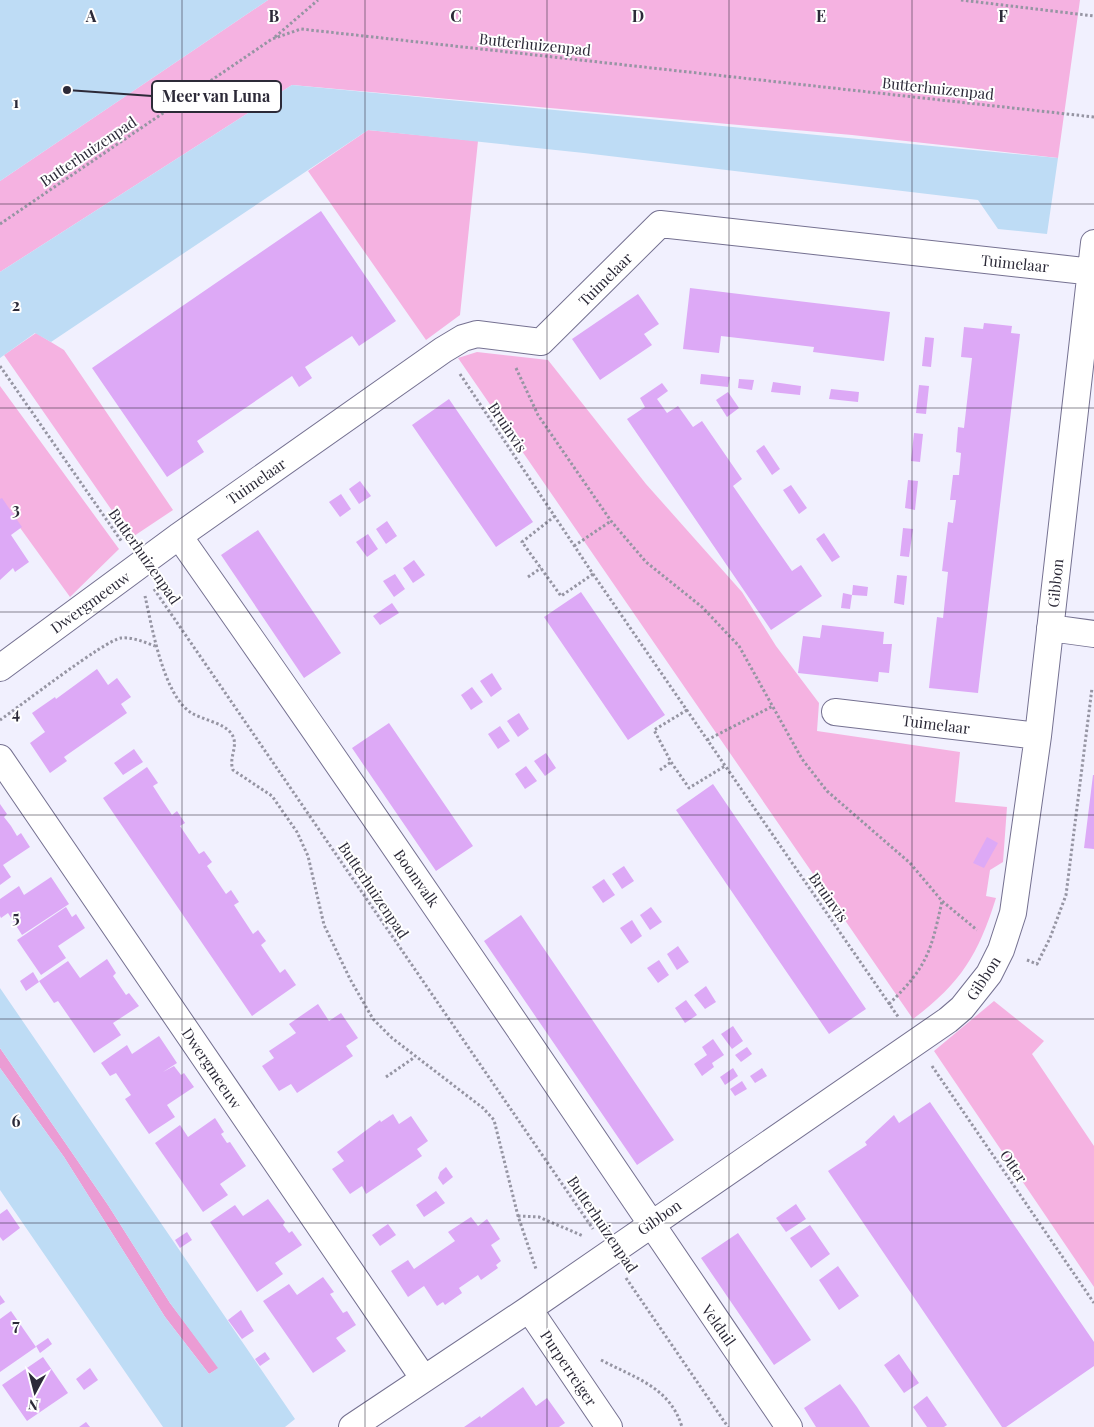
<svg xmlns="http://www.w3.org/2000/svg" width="1094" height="1427" font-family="'Playfair Display',serif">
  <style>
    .green { fill: #f5b2e1 }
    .forest { fill: #eb9cd4 }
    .water { fill: #bedcf5 }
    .building { fill: #dda9f6 }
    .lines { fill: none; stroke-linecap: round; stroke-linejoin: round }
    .street-casing { stroke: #757191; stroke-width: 28 }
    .path { stroke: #9695a3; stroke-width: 3; stroke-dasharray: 2.5 2.5; stroke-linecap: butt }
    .street { stroke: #fff; stroke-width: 26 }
    .grid { fill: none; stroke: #2c2a38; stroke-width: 1; stroke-opacity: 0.55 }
    .labels { text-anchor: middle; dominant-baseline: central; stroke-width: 4; stroke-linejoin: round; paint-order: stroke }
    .street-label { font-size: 15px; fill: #2c2a38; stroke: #fff }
    .grid-label { font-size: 16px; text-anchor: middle; font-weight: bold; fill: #2c2a38; stroke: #fff; stroke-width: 4; stroke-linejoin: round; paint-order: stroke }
    .leader { fill: none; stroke: #2c2a38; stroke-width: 2 }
    .callout-dot { fill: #2c2a38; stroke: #fff; stroke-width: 2 }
    .callout { fill: #fff; stroke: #2c2a38; stroke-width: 2 }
    .callout-label { font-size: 16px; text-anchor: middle; font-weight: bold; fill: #2c2a38 }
  </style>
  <rect width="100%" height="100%" fill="#f1f0fe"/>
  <path class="green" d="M268,0h812l-22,158 -206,-23 -560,-50 -292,187v-91z
    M368,130l110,11 -18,174 -34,25 -118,-169z
    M36,333l28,17 109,160 -42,28 -127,-183z
    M477,352l71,8 98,124 96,108 34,54 43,57 -2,28 143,21 -5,50 52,5 -4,55 -13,8 -4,26 10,2c-18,57 -35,85 -83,121l-455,-661z
    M0,386l119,163 -49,48 -70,-97z
    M994,1001l50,40 -12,13 62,92v141l-160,-236z"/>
  <path class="forest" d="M0,1048l108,157 62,98 49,65 -10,6 -44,-57 -101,-160 -64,-89z"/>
  <path class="water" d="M0,0h268l-268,181z
    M292,85l766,73 -11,76 -49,-5 -20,-29 -394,-47 -216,-23 -317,212 -16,-9 -35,25v-86z
    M0,988l295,431 -10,8h-122l-163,-237v-122l64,89 101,160 44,57 9,-6 -48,-65 -62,-98 -108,-157z"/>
  <path class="building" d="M321,211l75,110 -37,25 -7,-10 -47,31 7,11 -13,9 -7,-11 -95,65 7,11 -37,25 -75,-109z
    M690,288l200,24 -6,49 -71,-9 1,-5 -93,-11 -2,17 -36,-4z
    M638,294l21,30 -15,10 8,11 -52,35 -28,-41z
    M984,323l28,3 -1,7 9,1 -42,359 -49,-5 8,-71 6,1 5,-46 -6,-1 6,-49 5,1 3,-23h-6l3,-25h6l2,-22 -5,-1 2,-25 6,1 8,-70 -11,-1 3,-30 19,2z
    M925,337l9,1 -3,29 -9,-1z
    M701,374l29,3 -2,10 -28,-3z
    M739,379l15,1 -2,10 -14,-2z
    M773,382l28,4 -1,9 -29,-3z
    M662,383l6,8 -11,8 10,14 11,-7 15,21 9,-6 40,58 -9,7 59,85 9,-6 21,31 -51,34 -144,-211 18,-12 -5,-9z
    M919,385l10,1 -3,28 -10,-1z
    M831,389l28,3 -1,10 -29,-3z
    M728,392l11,16 -12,9 -11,-17z
    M449,399l84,123 -37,25 -84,-122z
    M914,433l9,1 -3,28 -9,-1z
    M764,445l16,24 -8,6 -16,-24z
    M908,480l10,1 -3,29 -10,-2z
    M360,481l11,15 -12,8 -10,-15z
    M791,485l16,23 -8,6 -16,-24z
    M341,494l10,15 -11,8 -11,-15z
    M2,498l20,29 -11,8 18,27 -14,10 -2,-4 -13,12v-81z
    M387,521l10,15 -11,8 -10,-15z
    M903,528l10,1 -4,28 -9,-1z
    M258,530l83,123 -37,25 -83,-123z
    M824,533l16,24 -8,5 -16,-23z
    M368,534l10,15 -11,8 -11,-15z
    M414,560l11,15 -12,8 -10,-15z
    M395,574l10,15 -11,8 -11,-16z
    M897,575l10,1 -3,29 -10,-2z
    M853,585l15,2 -1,9 -15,-1z
    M581,592l84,123 -37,25 -84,-123z
    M843,593l9,2 -2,14 -9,-1z
    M392,603l7,10 -19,12 -7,-9z
    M822,625l62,7 -1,12h9l-3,29 -10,-1 -1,10 -80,-9 5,-37 17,2z
    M97,669l11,16 9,-7 14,19 -10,7 6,9 -63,44 3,4 -17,12 -20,-30 15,-11 -13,-19 23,-16 1,2z
    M492,673l10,16 -11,8 -11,-16z
    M472,687l11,15 -12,8 -10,-15z
    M519,713l10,16 -11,8 -11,-16z
    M389,723l84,123 -37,25 -84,-123z
    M500,726l10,15 -12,8 -10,-15z
    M134,749l9,13 -20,13 -9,-12z
    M546,753l10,15 -11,8 -11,-15z
    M526,766l11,15 -12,8 -10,-15z
    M147,767l11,16 -5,3 9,14 10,15 5,-4 8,12 -5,3 19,28 5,-3 8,11 -5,4 19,28 5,-4 8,12 -5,3 19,29 5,-4 8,11 -5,4 19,28 5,-4 11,16 -44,31 -149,-218z
    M1093,775h1v74l-10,-1z
    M713,784l153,225 -37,25 -153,-224z
    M0,804l7,10 -3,3 7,9 6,10 4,-3 9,14 -27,18 8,12 -11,8z
    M987,837l11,6 -14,25 -11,-5z
    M624,866l10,15 -12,8 -10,-15z
    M51,877l18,27 -47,31 -14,-22 -7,5 -1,-2v-17l19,-13 5,9z
    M604,879l11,16 -12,8 -11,-16z
    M66,907l6,10 4,-3 9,14 -27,18 8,12 -25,17 -24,-35z
    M651,907l11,15 -12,8 -10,-15z
    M521,915l153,225 -37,25 -153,-224z
    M632,920l10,16 -11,8 -11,-16z
    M678,946l11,16 -12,8 -10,-16z
    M107,959l9,14 -3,3 13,19 3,-2 10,13 -26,17 8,12 -27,18 -36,-52 -4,2 -15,-22 29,-20 12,17z
    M659,960l10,15 -11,8 -11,-15z
    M33,972l6,10 -13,9 -6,-10z
    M706,986l10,16 -11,7 -11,-14z
    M686,1000l11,15 -12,8 -10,-15z
    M318,1004l11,17 12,-8 17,25 -12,8 7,10 -56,37 -6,-9 -12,7 -17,-25 12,-8 -5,-7 27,-18 -7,-9z
    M733,1026l10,15 -11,8 -11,-15z
    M159,1036l18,27 -14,9 11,-6 7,9 3,-2 10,14 -27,18 8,12 -26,17 -24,-35 6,-4 -15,-22 -6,3 -9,-13 26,-18 5,9z
    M713,1039l11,16 -12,8 2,4 -12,9 -8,-12 13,-9 -5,-8z
    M747,1047l5,7 -11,8 -6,-7z
    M733,1068l5,8 -13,9 -5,-8z
    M762,1068l5,8 -12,7 -5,-7z
    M742,1081l5,8 -12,7 -5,-7z
    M930,1102l164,240v24l-88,61h-4l-174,-256 39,-26 -2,-3 29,-27 5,8z
    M393,1114l6,10 12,-8 17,25 -11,8 5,7 -56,38 -4,-8 -12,8 -18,-25 12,-8 -7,-9 43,-32 1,2z
    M215,1118l9,14 -3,2 6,9 3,-1 16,24 -26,18 8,11 -25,17 -48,-69 25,-18 8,12z
    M446,1167l7,10 -10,8 -5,-7 2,-6z
    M436,1191l9,12 -21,14 -8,-12z
    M268,1199l17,23 -2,3 6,8 3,-2 10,14 -27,18 8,11 -26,18 -47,-70 25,-17 8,11z
    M796,1204l10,15 -20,13 -10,-14z
    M7,1209l13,19 -17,13 -3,-4v-23z
    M471,1217l7,9 9,-7 13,20 -9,6 10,16 -5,4 2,3 -17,12 -3,-5 -19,13 3,5 -17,12 -2,-3 -6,4 -13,-20 -16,11 -17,-26 17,-11 6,9 22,-15 19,-13 -7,-9z
    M388,1224l8,11 -16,11 -8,-11z
    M810,1225l20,29 -19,14 -21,-30z
    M187,1232l5,8 -12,8 -5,-8z
    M738,1233l73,107 -37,25 -73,-107z
    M838,1266l21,30 -20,14 -20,-30z
    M323,1277l11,15 -4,2 13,19 4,-2 9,14 -20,13 10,13 -33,22 -50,-72 26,-17 8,11z
    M0,1295l5,7 -5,3z
    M241,1310l13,21 -12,8 -14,-19z
    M11,1311l25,36 -36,25v-53z
    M48,1338l4,6 -12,9 -4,-7z
    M265,1352l5,7 -10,7 -5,-7z
    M899,1354l20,29 -15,10 -20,-28z
    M43,1357l25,36 -41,28 -25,-36z
    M90,1368l8,12 -14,10 -8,-11z
    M840,1384l17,23 13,20h-54l-12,-19z
    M523,1387l13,19 11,-8 18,25 -6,4h-95l16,-11 1,2z
    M927,1396l20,29 -3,2h-17l-14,-20z
    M86,1422l4,5h-11z"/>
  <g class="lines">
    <g class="street-casing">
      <path id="street" d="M179,536c207,294 408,593 610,891
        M1050,628l44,6
        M0,668l179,-132 264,-186 20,-12 14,-4 64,8 119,-118 434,48
        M835,712l203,24
        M0,758l424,621
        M529,1309l80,118
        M352,1427l177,-118 419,-289 14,-12 27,-34 12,-24 12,-37 25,-177 56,-493"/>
    </g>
    <path class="path" d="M961,0l133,16
      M275,37l43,-37
      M0,224l272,-185 29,-10 793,88
      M0,366l122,176
      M516,368l22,47 73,106 35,41 56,45 37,39 63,113 25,32 83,72 32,38 35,29
      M460,374l133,200 306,444
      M555,516l-33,26 39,54 32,-22
      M574,546l37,-25
      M528,577l13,-9
      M154,589l439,640
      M145,596c7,31 18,97 45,116 12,8 32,10 41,21 9,12 -3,24 2,37l39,26 25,36 11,24 16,69 26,54 23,40 19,19 91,70 11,12 24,96 18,53
      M687,710l-33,20 17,32 18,26 36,-22
      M0,720c19,-13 105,-80 121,-82 12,-1 23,4 34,8
      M707,740l66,-34
      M660,770l11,-8
      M1027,960l10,4 13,-26 16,-43 26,-207
      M889,1004c38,-37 42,-52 53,-103
      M932,1066l162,237
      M386,1077l29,-20
      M518,1216l21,1 44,19
      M626,1278l102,149
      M601,1360c34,18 69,27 81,67"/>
    <use href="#street" class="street"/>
  </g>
  <path class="grid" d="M182,0v1427M365,0v1427M547,0v1427M729,0v1427M912,0v1427M0,204h1094M0,408h1094M0,612h1094M0,815h1094M0,1019h1094M0,1223h1094"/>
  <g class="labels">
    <g class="street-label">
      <text transform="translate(535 44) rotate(6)">Butterhuizenpad</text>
      <text transform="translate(938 88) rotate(6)">Butterhuizenpad</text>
      <text transform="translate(88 151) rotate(-34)">Butterhuizenpad</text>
      <text transform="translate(1015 263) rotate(6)">Tuimelaar</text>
      <text transform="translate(605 279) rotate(-45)">Tuimelaar</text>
      <text transform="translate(508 427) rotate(56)">Bruinvis</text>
      <text transform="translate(256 481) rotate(-35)">Tuimelaar</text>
      <text transform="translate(145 556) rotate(55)">Butterhuizenpad</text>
      <text transform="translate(1055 583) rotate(-84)">Gibbon</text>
      <text transform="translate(90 602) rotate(-36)">Dwergmeeuw</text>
      <text transform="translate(936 724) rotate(7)">Tuimelaar</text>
      <text transform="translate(417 878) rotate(55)">Boomvalk</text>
      <text transform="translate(374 890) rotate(56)">Butterhuizenpad</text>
      <text transform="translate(829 897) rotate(55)">Bruinvis</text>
      <text transform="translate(983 978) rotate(-57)">Gibbon</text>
      <text transform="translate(212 1068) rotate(56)">Dwergmeeuw</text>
      <text transform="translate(1014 1166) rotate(56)">Otter</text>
      <text transform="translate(659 1217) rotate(-35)">Gibbon</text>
      <text transform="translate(603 1224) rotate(56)">Butterhuizenpad</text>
      <text transform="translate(719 1325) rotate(55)">Velduil</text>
      <text transform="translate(569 1368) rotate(56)">Purperreiger</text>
    </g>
  </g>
  <g class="grid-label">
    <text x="91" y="22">A</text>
    <text x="274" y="22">B</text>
    <text x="456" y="22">C</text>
    <text x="638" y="22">D</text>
    <text x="821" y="22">E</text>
    <text x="1003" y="22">F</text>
    <text x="16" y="108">1</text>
    <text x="16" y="311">2</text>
    <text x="16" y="515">3</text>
    <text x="16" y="719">4</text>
    <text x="16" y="923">5</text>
    <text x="16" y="1127">6</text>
    <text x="16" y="1331">7</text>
  </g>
  <path class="leader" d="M67 90L152 96"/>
  <circle class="callout-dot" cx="67" cy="90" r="5"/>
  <rect class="callout" x="152" y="81" width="129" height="31" rx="5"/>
  <g class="callout-label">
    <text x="216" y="102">Meer van Luna</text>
  </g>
  <g transform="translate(35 1392) rotate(187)" stroke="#ffffff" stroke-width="4" paint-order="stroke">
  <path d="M0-4L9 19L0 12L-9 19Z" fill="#2c2a38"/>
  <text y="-8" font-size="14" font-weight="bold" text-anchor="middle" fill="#2c2a38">N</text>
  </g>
</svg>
